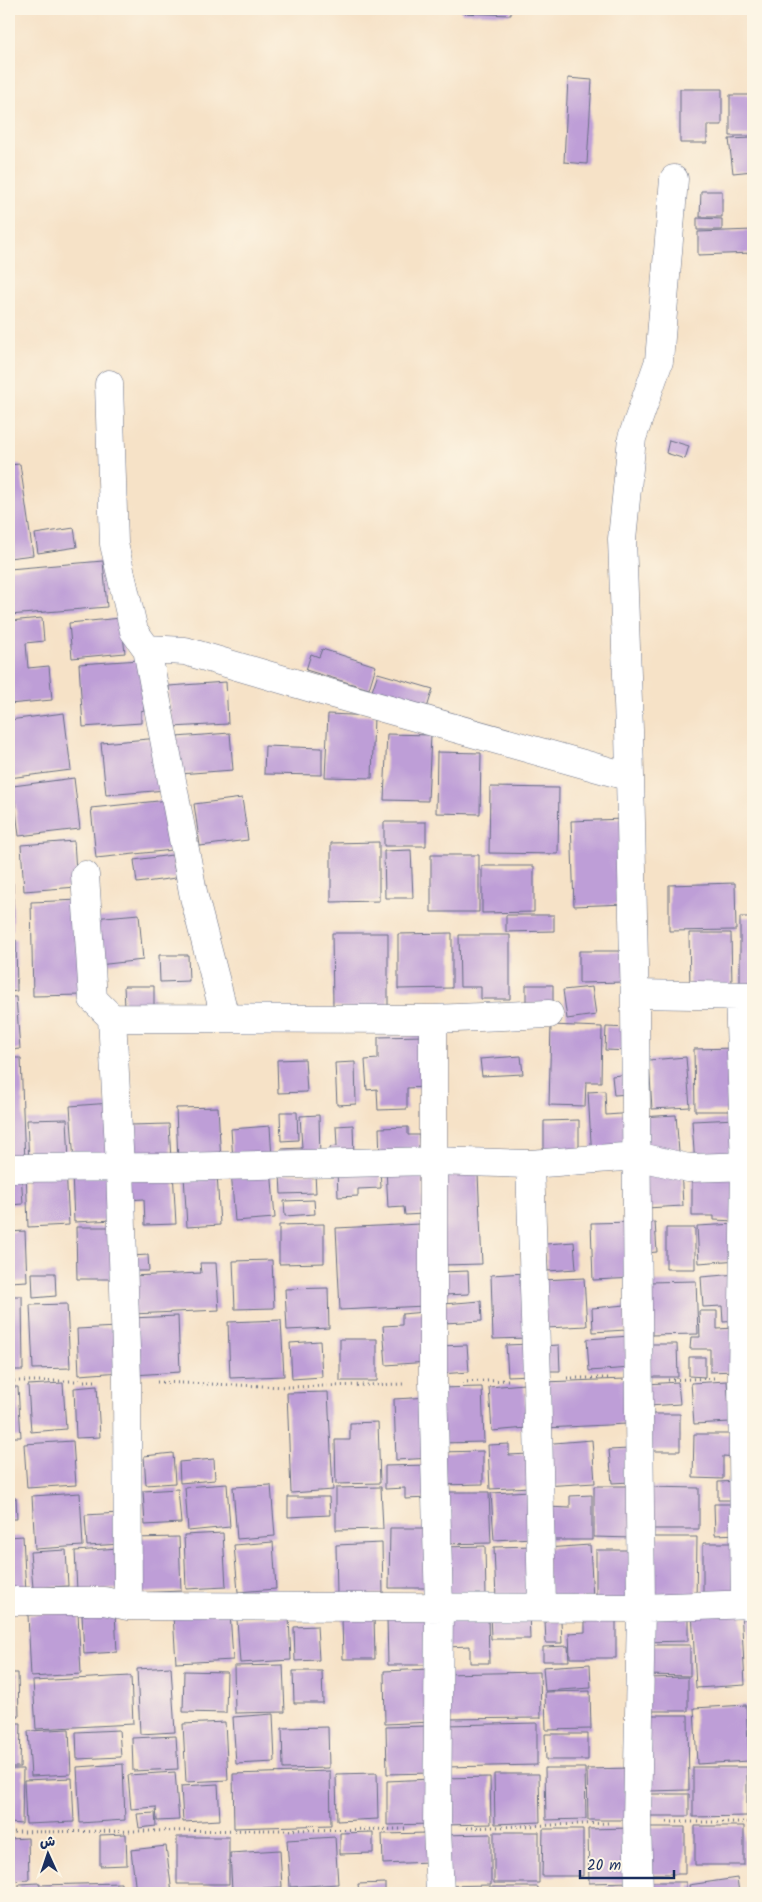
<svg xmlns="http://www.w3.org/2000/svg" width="762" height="1902" font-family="Kalam,'Playpen Sans Arabic',sans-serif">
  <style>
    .building { fill: #be9ed7 }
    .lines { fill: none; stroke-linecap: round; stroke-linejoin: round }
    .minor-casing { stroke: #686e83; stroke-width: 29 }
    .path { stroke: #686e83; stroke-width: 3; stroke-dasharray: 1 4; stroke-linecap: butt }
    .minor { stroke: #fff; stroke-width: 28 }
  </style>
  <rect width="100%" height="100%" fill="#fcf5e5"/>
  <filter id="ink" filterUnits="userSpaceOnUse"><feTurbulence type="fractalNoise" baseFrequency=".02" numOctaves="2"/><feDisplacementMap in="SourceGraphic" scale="10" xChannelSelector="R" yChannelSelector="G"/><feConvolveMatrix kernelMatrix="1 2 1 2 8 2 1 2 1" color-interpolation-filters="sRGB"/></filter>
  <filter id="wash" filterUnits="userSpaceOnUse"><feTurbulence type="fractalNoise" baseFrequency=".0096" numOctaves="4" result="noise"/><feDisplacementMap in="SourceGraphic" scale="20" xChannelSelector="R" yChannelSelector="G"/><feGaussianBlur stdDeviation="1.12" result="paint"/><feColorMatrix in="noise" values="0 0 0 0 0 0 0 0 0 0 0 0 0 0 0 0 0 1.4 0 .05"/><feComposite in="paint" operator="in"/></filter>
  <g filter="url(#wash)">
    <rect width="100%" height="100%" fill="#f6e2c7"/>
    <g id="blocks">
      <path class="building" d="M462,9h49v6l-50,-2z
        M568,78l24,2 -5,84 -23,-2z
        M680,89h42v36h-15v18h-27z
        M730,95h23v41h-23z
        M753,138v33l-20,2 -4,-34z
        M701,191h21v26h-22z
        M697,218l25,1v11h-25z
        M753,230v23l-55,2v-23z
        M669,440l20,6 -4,13 -19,-6z
        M20,464l13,91 -24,3v-93z
        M74,528l3,19 -39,6 -3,-19z
        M103,561l4,46 -98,8v-46z
        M42,618l2,23 -18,2 2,25 21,-2 3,34 -43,4v-83z
        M121,618l4,35 -53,5 -3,-35z
        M322,649l54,17 -7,23 -63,-19 5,-16 8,3z
        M140,660l4,50 -3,1v12l-58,4 -4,-63z
        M378,673l55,16 -7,22 -55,-17z
        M226,682l2,42 -56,3 -3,-41z
        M64,713l7,57 -62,8v-58z
        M328,714l46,2 -2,62 -47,-1z
        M230,733l3,37 -54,4 -3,-37z
        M387,734l44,1 -3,66 -44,-1z
        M160,738l6,52 -60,5 -5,-52z
        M265,746l57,2v27l-58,-1z
        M437,752l44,1 -1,61 -44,-1z
        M74,778l6,51 -61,7 -6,-50z
        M490,787l69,1 -1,66 -69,-1z
        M242,798l6,42 -48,6 -6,-42z
        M168,800l5,50 -77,8 -5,-50z
        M623,819l3,85 -52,2 -3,-85z
        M384,822h42v24h-42z
        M74,841l3,46 -53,4 -3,-46z
        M379,842v59l-48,1v-59z
        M411,850l2,48h-28l-1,-47z
        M172,855l4,23 -39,5 -3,-23z
        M431,855h48v57h-48z
        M482,866h52v46l-52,1z
        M9,883h4v47h-4z
        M735,883l1,47 -67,1v-46z
        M80,900l3,95 -50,1 -2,-94z
        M139,914l4,46 -45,5 -5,-47z
        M506,915h48v16l-48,1z
        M740,917h13v71h-13z
        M332,933h56v80l-55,-7z
        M452,933v55l-54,1v-55z
        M689,933h42l1,54h-42z
        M459,935h51v64h-29v-12h-21z
        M9,940h7l1,51 -8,1z
        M579,951h46v31l-46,1z
        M159,955h29l1,26 -29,1z
        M526,985h27v19h-27z
        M124,986h30v21l-29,1z
        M592,987l4,28 -29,4 -4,-29z
        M9,997h7l4,52 -11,1z
        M551,1025l51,2 -1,55h-15l-1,24 -36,-1z
        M606,1027l24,1v23l-25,-1z
        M423,1036l2,51 -18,1v21l-29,1 -1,-21 -10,1 -2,-30 13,-1v-22z
        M736,1048l1,63h-42l-1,-62z
        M521,1056l2,18 -41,2 -2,-17z
        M686,1057l4,50 -38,2 -3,-49z
        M9,1058h12l4,105h-16z
        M305,1059l2,33 -29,1 -1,-33z
        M355,1062l1,42 -19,1 -2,-42z
        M629,1074l1,20 -16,1 -2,-19z
        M605,1091l1,24 28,-2 2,34 -44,12 -4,-67z
        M111,1103l3,57 -40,2 -4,-56z
        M218,1107l3,55 -43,2 -2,-56z
        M280,1112h17l1,28 -17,1z
        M319,1115l1,44 -38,2 -1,-12 21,-1 -2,-32z
        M676,1115l3,37 -38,3 -2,-38z
        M67,1119l2,43 -40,2 -2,-44z
        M737,1119l3,44 -45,3 -3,-45z
        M579,1120v36h-35v-35z
        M169,1124l2,36 -39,2 -2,-37z
        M353,1125l1,33 -23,2 -1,-13 7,-1 -1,-20z
        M270,1126l2,33 -39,2 -2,-32z
        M408,1127v8h11l1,24 -40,2 -1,-33z
        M422,1165l2,49 -19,1 -1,-8 -16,1 -2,-41z
        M380,1166l1,22 -23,1v7l-20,1 -1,-29z
        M681,1167l2,39 -37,2 -3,-39z
        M66,1168l3,57 -41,2 -2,-57z
        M271,1168l4,50 -40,3 -4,-50z
        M113,1171l2,49 -41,2 -2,-49z
        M173,1171l3,53 -31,1 -1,-26 -18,1 -1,-27z
        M692,1171h44v50l-22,-1v-4h-22z
        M9,1172h12l2,32 -14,1z
        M217,1173l3,52 -33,2 -3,-52z
        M315,1173l1,20 -35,1 -1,-20z
        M478,1174l4,90 -39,1 -4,-89z
        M314,1200l1,14 -30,2 -1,-15z
        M634,1222l2,56 -43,2 -2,-57z
        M655,1222l2,30 -11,1 -2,-30z
        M324,1224v39l-45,1v-39z
        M420,1224l5,82 -85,4 -4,-82z
        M736,1224l2,36 -39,3 -2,-37z
        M76,1227h42l1,52h-42z
        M666,1228h29v41h-29z
        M25,1231l2,50 -18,1v-50z
        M574,1242l2,27 -28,2 -2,-27z
        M148,1255l1,16h-18v-15z
        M272,1260l2,48 -39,1 -2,-48z
        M200,1263h16l3,47 -86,4 -2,-38 70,-3z
        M468,1271l1,23 -26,1 -1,-23z
        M32,1273h23l1,23 -23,2z
        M526,1273l2,65 -35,1 -2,-64z
        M737,1274l3,47 -17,1 -1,-16 -19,1 -2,-30z
        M584,1278l3,48 -41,2 -4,-48z
        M696,1281l2,53 -49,1 -1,-53z
        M328,1288l1,40 -42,2 -2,-41z
        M9,1296h13l1,74h-14z
        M481,1301l1,20 -38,2 -1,-19z
        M67,1304l3,64 -37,1 -3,-64z
        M625,1305l1,25 -33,2 -1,-24z
        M699,1311h18v18l17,-1 1,43 -25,1v-23h-20l1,-12h9z
        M424,1312l4,50 -42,3 -3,-39 19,-1v-11z
        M178,1316l2,56 -46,3 -3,-57z
        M281,1320l3,56 -54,2 -2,-56z
        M118,1327l3,45 -42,3 -2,-46z
        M630,1336l1,32 -42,3 -2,-32z
        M340,1339h37v42h-37z
        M320,1341l2,36 -30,2 -2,-36z
        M530,1344l1,31 -23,1 -2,-31z
        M645,1344h32l1,33h-32z
        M467,1345l2,27 -29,2 -2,-28z
        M559,1345l1,26h-15l-2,-25z
        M689,1357h16v20l-16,-1z
        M625,1379l2,45 -82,4 -2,-46z
        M727,1381l3,41 -36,2 -3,-41z
        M678,1382l2,22 -31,2 -2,-22z
        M63,1383l3,46 -35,3 -3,-47z
        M524,1384l3,44 -35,3 -3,-44z
        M97,1386l3,51 -24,1 -2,-50z
        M9,1387h9l3,50h-12z
        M482,1387l2,55 -45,1 -1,-55z
        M328,1392l5,98 -42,3 -4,-100z
        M430,1397l2,61 -36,2 -2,-61z
        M649,1414h31v37h-30z
        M378,1422l2,61 -44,1 -1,-44h15v-17z
        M694,1434h44v23l-15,-1v23l-30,-1z
        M592,1440l3,43 -52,3 -2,-42z
        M73,1441l3,44 -49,3 -3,-44z
        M509,1444v11l20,-1 2,33 -41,2 -2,-44z
        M629,1449l1,33 -18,1 -3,-33z
        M483,1451v33l-44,1 -1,-33z
        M173,1453l2,30 -29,2 -2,-29z
        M214,1459l1,21 -35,3 -1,-21z
        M429,1465v33l-24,1v-11l-20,1v-23z
        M741,1481v19h-23v-18z
        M227,1484l3,43 -42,4 -3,-44z
        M271,1485l4,51 -38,3 -4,-52z
        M594,1486h39v52l-39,-1z
        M381,1487l2,42 -47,1v-42z
        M648,1487l51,1v41h-51z
        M178,1489l3,34 -36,2 -2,-34z
        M531,1491l2,47 -39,2 -3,-47z
        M442,1492h47l2,51 -47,1z
        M80,1493l3,53 -48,3 -3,-53z
        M592,1495v45h-46v-33l24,1v-12z
        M288,1497h41l1,18 -42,2z
        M9,1498h7l1,21h-8z
        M714,1504h26v30l-25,1z
        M120,1513l2,31 -35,2 -2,-31z
        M390,1528h41l-1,60h-41z
        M223,1533l3,54 -40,2 -2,-54z
        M23,1536l3,57 -17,1v-57z
        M179,1537l2,54 -46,2 -2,-55z
        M650,1537h47l-1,67 -47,-1z
        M273,1542l3,47 -38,3 -4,-47z
        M382,1543l1,51 -46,1 -1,-50z
        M703,1543h38v56h-38z
        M590,1545l3,53 -44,3 -3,-53z
        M485,1546l1,51 -43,2 -1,-52z
        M533,1546l2,53 -39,1 -2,-53z
        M119,1548l3,41 -45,2 -2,-40z
        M66,1550l2,36 -35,2 -3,-36z
        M596,1550h41v50h-41z
        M741,1608l4,77 -49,3 -4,-78z
        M529,1611l1,28h-39l-1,-27z
        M753,1611v57h-2l-3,-56z
        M78,1612l3,62 -50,3 -3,-62z
        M230,1612l3,48 -57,3 -3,-48z
        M644,1612h44v29l-44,1z
        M115,1613l2,39 -33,2 -2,-39z
        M445,1615h43l1,48h-19v-17l-24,1z
        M374,1616l1,43h-32l-1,-42z
        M431,1616l1,49h-44l-1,-48z
        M289,1617l2,43 -51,3 -3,-43z
        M616,1618v40h-46l-1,-25 16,-1v-13z
        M545,1621h16l1,22h-16z
        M317,1626l2,34 -24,1 -1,-34z
        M646,1645h44v31l-44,-1z
        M568,1646l1,15h-26v-14z
        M590,1664l1,24 -46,3 -2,-24z
        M283,1665l2,47 -50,1 -1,-47z
        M171,1667l4,65 -35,2 -3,-65z
        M430,1669l2,53 -47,2 -1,-53z
        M184,1671l43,1 -1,41 -43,-1z
        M293,1671h29l1,32h-29z
        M540,1672l1,46 -96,1 -1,-45z
        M9,1673h9l1,44 -10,1z
        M131,1676l2,48 -97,5 -3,-48z
        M688,1677v34h-41v-33z
        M590,1691l1,38 -45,1 -1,-38z
        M746,1705l3,56 -52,3 -3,-56z
        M273,1714l2,48 -39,2 -3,-47z
        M647,1715h41l1,75 -41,1z
        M225,1722l3,58 -42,2 -3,-58z
        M9,1723h12l-1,44h-11z
        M537,1723v42l-91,2v-42z
        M430,1726v47l-43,1 -1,-47z
        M328,1727l1,41 -46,1 -1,-41z
        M69,1729l2,45 -40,2 -3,-45z
        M119,1730l2,27 -44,2 -1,-27z
        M545,1734h43v26h-42z
        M176,1736l2,33 -45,2 -1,-33z
        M123,1764l2,56 -45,3 -3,-56z
        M693,1767h54v49l-54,1z
        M545,1768h40l1,51 -40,1z
        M632,1768l2,52h-46l-1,-51z
        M9,1769h14l-1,55 -13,-1z
        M330,1771l1,54 -97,3 -1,-54z
        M175,1772l4,48 -22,1 -1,-14 -25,2 -3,-34z
        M377,1773l1,46 -41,2 -1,-47z
        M494,1774h45l1,48 -45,2z
        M490,1777l1,47 -48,1 -1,-47z
        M72,1778l2,44 -48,2 -2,-44z
        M431,1779l1,45 -45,1v-44z
        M218,1784l2,36 -37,2 -2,-36z
        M647,1794h42v22h-42z
        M155,1813l1,13 -17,2 -2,-14z
        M695,1826h49v39h-49z
        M645,1827h40v47h-40z
        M631,1828l1,54 -43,1 -1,-54z
        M543,1829h40v47h-41z
        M373,1832v21l-33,1v-21z
        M494,1832h45v51h-45z
        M429,1833v29l-46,2 -1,-30z
        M126,1834l1,31 -27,1v-31z
        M491,1834v51l-49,1 -1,-51z
        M177,1837h52v47h-52z
        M335,1837l3,47 -48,3 -3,-47z
        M28,1838l1,42 -20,1v-42z
        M166,1846l6,47h-36l-5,-43z
        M280,1850l2,37 -50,3 -2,-37z
        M737,1878l2,15h-49l-1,-8z
        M646,1882h40v11h-40z
        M39,1883v2l82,-2v10h-102v-9z
        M385,1883v10h-26l-1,-9z
        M606,1886h26v7h-26z
        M489,1887h49v6h-49z
        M331,1888v5h-41v-3z
        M543,1889h48l1,4h-49z"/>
    </g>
  </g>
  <g filter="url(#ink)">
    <use href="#blocks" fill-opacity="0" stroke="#686e83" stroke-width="1"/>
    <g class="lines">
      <g class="minor-casing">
        <path id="minor" d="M109,384l5,160 20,87 13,18 38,2 137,40 308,86
          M147,649l47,248 31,120
          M85,875l8,124 19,19 8,149 7,213 1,226
          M635,994l118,2
          M739,996l6,170 -3,211 3,228
          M112,1018l321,1 116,-5
          M433,1019v364l6,224 -2,222 3,64
          M530,1164l7,215 5,227
          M9,1168l165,-1 259,-6 97,3 107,-8 51,12 65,-2
          M9,1601h95l24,5 513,2 112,-4
          M639,1893l-2,-71 4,-214 -6,-599 -6,-279 -7,-191 10,-101 27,-77 15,-182"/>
      </g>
      <path class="path" d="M567,1378h43
        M668,1380l46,-2
        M9,1381h89
        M157,1382l131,5 115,-3
        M462,1382l46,-2
        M667,1822h86
        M467,1828l141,-5
        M9,1832l399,-3"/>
      <use href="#minor" class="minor"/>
    </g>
  </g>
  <rect width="762" height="1902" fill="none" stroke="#fcf5e5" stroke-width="30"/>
  <g transform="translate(48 1854) rotate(357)" stroke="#fcf5e5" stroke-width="4" paint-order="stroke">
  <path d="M0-4L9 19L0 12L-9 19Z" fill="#1b2f5e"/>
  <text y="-8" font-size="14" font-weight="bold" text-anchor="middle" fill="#1b2f5e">ش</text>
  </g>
  <path d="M580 1870v8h94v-8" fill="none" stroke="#1b2f5e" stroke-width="2.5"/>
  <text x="587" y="1870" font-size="15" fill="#1b2f5e" stroke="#fcf5e5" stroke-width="4" paint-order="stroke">20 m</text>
</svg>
